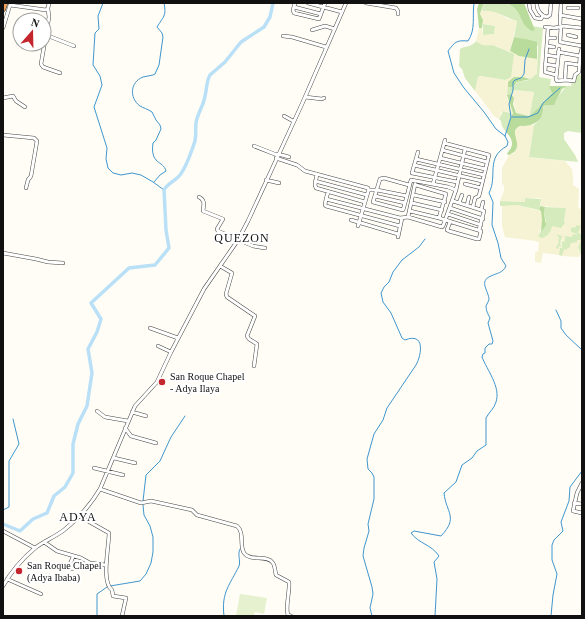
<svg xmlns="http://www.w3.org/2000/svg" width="585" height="619" font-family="'Times New Roman',serif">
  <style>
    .farmland { fill: #f6f3d4 }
    .green { fill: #d5ebbd }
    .forest { fill: #b9dc9c }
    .pitch { fill: #e6f2cf }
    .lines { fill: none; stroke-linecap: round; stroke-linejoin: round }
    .stream { stroke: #3f96cf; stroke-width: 1 }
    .river { stroke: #b9e0f7; stroke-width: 3.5 }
    .minor-casing { stroke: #444; stroke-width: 4 }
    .highway-casing { stroke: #222; stroke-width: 6 }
    .minor { stroke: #fff; stroke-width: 3 }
    .highway { stroke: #f5a25d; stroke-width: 5 }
    .poi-dot { fill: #c4262e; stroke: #fff; stroke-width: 1.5 }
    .labels { text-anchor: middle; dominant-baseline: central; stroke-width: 4; stroke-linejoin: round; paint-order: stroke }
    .poi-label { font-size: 10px; fill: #111; stroke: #fff; text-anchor: start }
    .quarter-label { font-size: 12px; letter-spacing: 1px; fill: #111; stroke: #fff }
  </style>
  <rect width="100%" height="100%" fill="#fffdf5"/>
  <path class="farmland" d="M488,10l8,2 12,7 9,2 -7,30 9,5 18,3v15l-6,5 -4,-2h-13l-7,21 3,5 3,10 -1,1 -7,-3 -4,1 -2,7 -5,-3 -19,-25 3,-14 3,-1 24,4 9,-26 -18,-8h-9l-7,-1 -4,-4 3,-13h3l1,7 11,-1 1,-8 -12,-2 -3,-10 2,-3z
    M514,90l20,2 -4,24 -14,-3 -3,-15 -2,-4z
    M529,125h5l-5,32 36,4 7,8 1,8v8l6,4 -1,19 4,1v28l-4,-4 1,-4 -3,-2 -5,5 6,2v1l-12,4v2l-3,5 -2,-1 2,-5 -5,-5 2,2v9l4,1v1l-3,1 -1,6 -16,-2 -2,10 -6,-1v-9l3,-2 1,-8 -3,-2 -31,-4 -3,-11v-21h15l24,6 1,6v9l-4,10 14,-10h4l9,-3 -1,-2 2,-13 -26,-2 1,-8h-16v4l-25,-1 4,-10v-5l-2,-3v-15l7,-13 5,-2 1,-22 1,-3 4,-2z
    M577,240h4l-3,10 3,4 -2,3 -17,-1 1,-7 4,-1 4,-6z"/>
  <path class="green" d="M484,3c19,0 31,-3 38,18l13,7 -2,-2 10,2 -4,49 12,2 -1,7 -1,1 3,6c-8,6 -12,15 -21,22l-1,-1 4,-22 -20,-2 -3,4 -4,1 1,-8h4c5,-7 9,-5 17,-7 3,-1 5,-5 8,-6l1,-28 -12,-7 -12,-2 3,-16c-12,-3 -21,-12 -35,-10z
    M483,24l12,2 -1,8 -11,1z
    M476,41c8,7 11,3 19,5 6,2 13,6 19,8l-3,23 -6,3 -24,-4 -3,1 -3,14 -10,-13 -3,-9 -3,-3 1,-17c5,-3 12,-2 16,-8z
    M578,74l4,2v57l-14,-2 -4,2v6l11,16 3,7 -49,-5 5,-32c6,-5 10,-10 9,-17l3,-3 10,-3c2,-7 7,-11 10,-16h5l1,-4h3l1,-6z
    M503,111l9,3c-3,7 -2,12 -6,18l-4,-6 -1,-5 -2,-2z
    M525,198l16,1 -2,11 -22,-5 -17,1v-5l25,1z
    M545,207l21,1 -2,13 1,2 -4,5 -9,-2c-1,6 -4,10 -10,12l-4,-2 3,-5h1l4,-10 -2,-8z
    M576,225l5,1 -3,7 3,1 1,2v17l-1,1 -3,-6 3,-8h-4v2l-6,1 -2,5h-2v2l-3,-1 -2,7 -3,-1 1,-7h2l1,-1 -4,-1 -1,3 -2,-1 1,-3h1l1,-8 -3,-3 6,2 -2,9 2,1v-4l3,-1v-5l7,1 1,-3 4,1v-1l-6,-2v-4l5,-1z"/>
  <path class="forest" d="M479,3h5l-4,11 3,6 -1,8h-3l-2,-19z
    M506,3h18l11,27 -3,1c-15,-8 -8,-21 -26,-28z
    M514,37l12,2 11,3v17l-18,-3 -9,-5z
    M514,77h9l8,2 -14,3 -5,5h-4v-5z
    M550,86h16v1l-4,2 -8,16h-8l-3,2c1,13 -8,18 -19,19 -4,0 -3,-1 -6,1 -10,6 9,20 -9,28l-2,-1 1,-2c7,-7 4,-14 -2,-20 4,-6 3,-13 7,-19l-6,-18 4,-1 3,4 -1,6 3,9 13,3c9,-6 15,-16 23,-23l-3,-6z
    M540,206l5,1 -1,6 2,12 -4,6h-1l1,-11 -1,-9 -2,-1z"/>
  <path class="pitch" d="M240,594l27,4 -3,16 -9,-2 -1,4h-18z"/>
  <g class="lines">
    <path class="stream" d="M103,3l-5,13 1,13 -4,4 -2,32 7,11 2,9 -8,22 13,41 -1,11 2,9 5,5 8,2 11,-2 9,2 12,7 11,8
      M512,117h16l10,-4 5,-10 17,-15
      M505,136l6,-19 -2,-13 4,-14v-8l2,-2 6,-2 3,-4 1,-14 4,-11
      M154,182l6,-7 6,-4c-3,-11 -16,-6 -13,-28l3,-3 5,-11 -1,-4 -4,-5 -4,-8c-4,-3 -9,-4 -12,-6 -11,-8 -10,-24 3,-29 3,-1 7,-1 10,-2l2,-1 4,-9 4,-28 -1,-4 -5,-6c6,-10 10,-11 7,-24
      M556,310l5,11v7l5,7 16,15
      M143,501l3,-26 14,-14 11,-24 14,-21
      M3,510l6,-3v-46l10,-17 -6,-25
      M110,586l30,-5 6,-7 5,-11 2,-11v-15l-3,-11 -6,-11 -1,-10
      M97,616v-22l10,-7
      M224,616c-3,-24 6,-31 15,-50 2,-5 -2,-12 1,-17
      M372,616l-2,-8 3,-14 -1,-7 -9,-31 1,-8 5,-17 -1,-7 6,-25v-22l-2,-4 -4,-4 -1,-10 7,-25 9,-14 4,-12 29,-43c6,-11 9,-33 -11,-25l-3,-2 -11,-25 -8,-11 -2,-9 3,-6 5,-5 4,-10 9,-12 17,-13 6,-8
      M435,616l2,-37 -3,-17 5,-6c-8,-12 -20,-12 -28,-23l3,-2 27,5c18,-19 5,-23 3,-43l12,-11 6,-17 10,-7 5,-7 9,-6v-27c3,-6 8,-9 10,-16 5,-15 -9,-32 -14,-45l1,-3 2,-1v-5l4,-4h3l1,-3 -5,-18 2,-5c-2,-4 -4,-7 -4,-12 1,-2 2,-4 3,-6 0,-9 -11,-19 2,-24 6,-3 12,-3 15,-10l-5,-8 -3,-15 -6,-18 1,-23 -4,-9c9,-17 -4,-35 18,-47l1,-4 -3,-6 -9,-7 -12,-17 -20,-24 -10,-15 -6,-22c7,-9 8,-11 20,-10 8,-12 4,-24 6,-38
      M551,616l2,-21 4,-21 -5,-14v-15l2,-5 9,-9 -2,-9 8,-21 1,-14 12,-16"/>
    <path class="river" d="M3,524l17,7 13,-12 14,-6 7,-17 11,-9 8,-14v-29l5,-20 9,-18 5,-33 -4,-24 9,-17 4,-13 -10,-16 38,-35 26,-3 14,-17 -3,-18 -2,-40c3,-6 11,-9 16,-15 7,-9 10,-20 14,-31 3,-7 1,-14 2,-21 1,-9 8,-18 9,-27 2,-7 1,-14 5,-21l15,-13 16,-20 23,-15 6,-10 3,-14"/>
    <g class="minor-casing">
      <path id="minor" d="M295,3l-2,7 1,3 25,6 6,-16
        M308,3l34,9
        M366,3l30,5 2,3v3
        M529,3l1,7 5,8 6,1 2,-3
        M537,3c-1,6 4,13 10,14l3,-2 1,-12
        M294,7l27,7
        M568,8h10
        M48,9l1,8 -8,47 2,3 17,6
        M560,15l22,4
        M560,24l1,-21
        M562,26l20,2
        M545,27l9,1 5,-1
        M561,27l-1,15 22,4
        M3,28l7,-23 36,5 2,-2 1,-5
        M548,28l-3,44 11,3
        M312,30l13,-4 10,3
        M46,35l28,11
        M568,35l8,2
        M283,36l9,1 34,10
        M548,38h7
        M547,46l7,1
        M559,49l-3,30 1,2 9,-1 8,1 1,-6 4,-3 1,-16
        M558,52l22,4 2,-8
        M546,55l12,2
        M545,64l12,2
        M565,80l1,-17 13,2
        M305,97l17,2 2,-1
        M3,98l10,-2 3,5 9,6
        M284,116l9,5
        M3,135l31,3 3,3 -6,35 -3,4 -2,8
        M444,143l45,12 -10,41 -4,2 -2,9
        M254,146l23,9
        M442,150l45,12
        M278,154l11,3
        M276,158l21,7 8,6 63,17v4l-10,34
        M440,158l45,11
        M416,159l2,-7
        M414,165l68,16
        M317,174l-2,11 1,3 49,14
        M266,180l13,3
        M315,181l52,14
        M457,182l-45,-9 4,-14 68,16
        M433,184l12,-44
        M465,184l16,4
        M416,185l30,9 -7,24
        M456,190l9,-41
        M328,192l-2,7 74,19 8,-1 34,10 1,-1 13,-36 -8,-3 -37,-7 -4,16 -30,-6h-9
        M414,195l31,7
        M375,196l30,7
        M407,196l-4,14 -30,-8 7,-23 4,-1 25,7
        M199,197c6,3 5,7 4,14l20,8 -6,10 1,2 35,15 12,2
        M326,199l-1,6 1,1 74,20
        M453,201l31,10 -5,19
        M412,203l30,7
        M459,203l3,-8
        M467,205l2,-8
        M450,208l33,11
        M481,210l2,-8
        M410,211l29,7 42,13 -2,8h-2l-28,-8 -2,-1 3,-8
        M448,214l33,11
        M408,217l7,-33
        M351,220l47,14
        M398,237l4,-19
        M3,253l33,6 12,3 15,1
        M220,266l12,7 -6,21 1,3 28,19 -8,20 2,3 8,5 -3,22
        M150,328l28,10
        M158,346l13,6
        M97,411l8,6 23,4
        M132,412l14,4
        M125,428l6,8 25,7
        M114,458l21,5
        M94,468l29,7
        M582,483l-5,10 -4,18 9,2
        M100,489l41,14 10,-2 41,9 5,5 40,11c8,7 2,19 7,27 6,9 23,1 29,10 2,3 2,8 3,12l13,7c1,9 -4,26 -1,33l3,1
        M574,503l8,1
        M79,516l30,17c0,13 -8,49 3,57l1,6 13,2 -4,18
        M3,531l32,17
        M44,542l13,9 24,7 9,5 16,2
        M72,569l-2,-5 3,-7
        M7,579l34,15
        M3,586c8,-14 19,-27 32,-38 9,-7 20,-11 29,-18 14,-11 27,-26 36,-41l35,-83 22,-24 14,-30 33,-63 34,-49 10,-19 54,-117 44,-101"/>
    </g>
    <g class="highway-casing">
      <path id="highway" d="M3,9l2,-6"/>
    </g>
    <use href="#minor" class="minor"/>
    <use href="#highway" class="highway"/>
  </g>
  <g class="poi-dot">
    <circle cx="162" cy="382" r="4"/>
    <circle cx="19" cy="571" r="4"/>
  </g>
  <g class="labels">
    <g class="poi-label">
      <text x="170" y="376">San Roque Chapel<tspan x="170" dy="12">- Adya Ilaya</tspan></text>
      <text x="27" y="565">San Roque Chapel<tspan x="27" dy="12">(Adya Ibaba)</tspan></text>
    </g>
    <g class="quarter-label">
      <text x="242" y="238">QUEZON</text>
      <text x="78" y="517">ADYA</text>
    </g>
  </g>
  <rect width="585" height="619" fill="none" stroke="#111111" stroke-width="8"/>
  <g transform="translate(32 32) rotate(20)"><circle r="19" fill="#ffffff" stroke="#a0a0a0"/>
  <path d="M0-3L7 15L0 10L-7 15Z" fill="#c4262e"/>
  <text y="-6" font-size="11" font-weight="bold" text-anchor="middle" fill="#111111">N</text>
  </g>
</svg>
